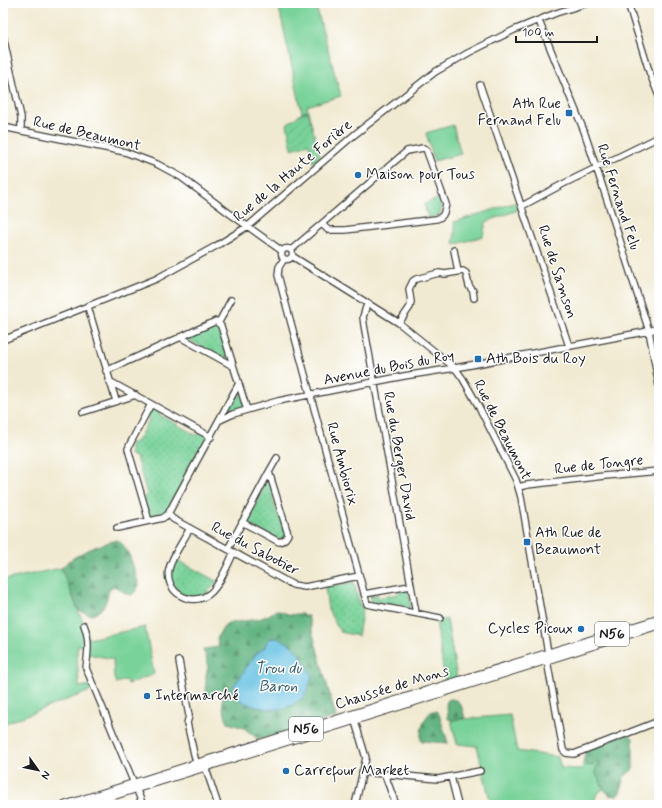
<svg xmlns="http://www.w3.org/2000/svg" width="662" height="808" font-family="Mynerve,sans-serif">
  <style>
    .grass { fill: #78d299; stroke: #4a775a }
    .forest { fill: url(#forest-firs); stroke: #3f684e; fill-rule: evenodd }
    .park { fill: url(#park-dots); stroke: #4a775a }
    .garden { fill: url(#garden-furrows); stroke: #4a775a }
    .water { fill: #64c0e2; stroke: #406e7f }
    .lines { fill: none; stroke-linecap: round; stroke-linejoin: round }
    .minor-casing { stroke: #3c3b37; stroke-width: 8 }
    .major-casing { stroke: #3c3b37; stroke-width: 9 }
    .minor { stroke: #fff; stroke-width: 5.5 }
    .major { stroke: #fff; stroke-width: 7 }
    .poi-dot { fill: #1f6fb2; stroke: #fff; stroke-width: 1.5 }
    .labels { text-anchor: middle; dominant-baseline: central; stroke-width: 3; stroke-linejoin: round; paint-order: stroke }
    .shield { fill: #fff; stroke: #606060; stroke-width: 1 }
    .shield-label { font-size: 14px; font-weight: bold; fill: #1c1c1c }
    .poi-label { font-size: 15px; fill: #1c1c1c; stroke: #fff; text-anchor: start }
    .street-label { font-size: 15px; fill: #1c1c1c; stroke: #fff }
    .water-label { font-size: 16px; font-style: italic; fill: #395e6b; stroke: #fff }
  </style>
  <defs>
    <pattern id="forest-firs" width="22" height="20" patternUnits="userSpaceOnUse"><rect width="22" height="20" fill="#62b481"/><path d="M5 1l3.5 6h-7zM16 11l3.5 6h-7z" fill="#509269"/></pattern>
    <pattern id="park-dots" width="8" height="8" patternUnits="userSpaceOnUse"><rect width="8" height="8" fill="#78d299"/><path d="M2 2h.1M6 6h.1" fill="none" stroke="#67b483" stroke-width="1.8" stroke-linecap="round"/></pattern>
    <pattern id="garden-furrows" width="10" height="10" patternUnits="userSpaceOnUse"><rect width="10" height="10" fill="#78d299"/><path d="M-1 1l2-2M0 10L10 0M9 11l2-2" fill="none" stroke="#67b483"/></pattern>
  </defs>
  <rect width="100%" height="100%" fill="#fff"/>
  <filter id="ink" filterUnits="userSpaceOnUse"><feTurbulence type="fractalNoise" baseFrequency=".025" numOctaves="2"/><feDisplacementMap in="SourceGraphic" scale="8" xChannelSelector="R" yChannelSelector="G"/><feConvolveMatrix kernelMatrix="1 2 1 2 8 2 1 2 1" color-interpolation-filters="sRGB"/></filter>
  <filter id="wash" filterUnits="userSpaceOnUse"><feTurbulence type="fractalNoise" baseFrequency=".012" numOctaves="4" result="noise"/><feDisplacementMap in="SourceGraphic" scale="16" xChannelSelector="R" yChannelSelector="G"/><feGaussianBlur stdDeviation="0.9" result="paint"/><feColorMatrix in="noise" values="0 0 0 0 0 0 0 0 0 0 0 0 0 0 0 0 0 1.4 0 .05"/><feComposite in="paint" operator="in"/></filter>
  <g filter="url(#wash)">
    <rect width="100%" height="100%" fill="#f1ead2"/>
    <path class="grass" d="M278,3h37l26,93 -34,10 1,5 -6,2z
      M453,125l8,29 -27,7 -8,-28z
      M520,201l3,7 -37,14 -3,14 -29,9c-1,-8 3,-15 0,-23z
      M61,568l26,64 1,7 57,-12 9,47 -26,10 -2,-4 -10,3 -2,-5 -1,-19 -25,-5 -2,-8 -8,-1 -1,9 2,33 14,-2v5l-90,34v-144z
      M510,715l7,36 41,6 3,11 21,1 2,-10 2,6 14,-3 -5,10 9,17c-8,4 -10,7 -8,16h-105l-14,-59 -20,-2 -6,-24z"/>
    <path class="forest" d="M117,540c12,5 18,33 22,45l-3,6 -4,4 -5,-1 -13,-8 -5,3c-2,13 -5,21 -17,26l-13,-4 -18,-43c15,-15 37,-23 56,-28z
      M276,610l15,5 11,-2 2,2 4,1 28,101 -77,23 -15,-12 -16,-5 -5,-15 -1,-16 -3,-3 -4,1 -2,5 -5,1 -2,-2v-19l2,-8 -2,-11 -3,-5 1,-2 15,-2 -2,-8 2,-5 5,-7 5,-4 30,-4 10,-4zM271,638c22,0 31,23 41,39l-6,15 -4,7 -70,-10 23,-34 10,-8 2,-6z
      M451,699c11,1 11,10 14,19l-14,2 -4,-2 1,-4 -2,-10 2,-4z
      M432,711h4l3,3 9,29 -27,-2c-1,-10 2,-23 11,-30z
      M627,733l6,5v31l-10,9c0,6 -1,13 -6,18l-8,-1 -5,-6 -9,-17 2,-7 3,-3h-3l-5,4 -6,-1 -2,-6 1,-9z"/>
    <path class="park" d="M439,198l3,9 -2,7 -12,5 -4,-15z
      M219,322l9,34 -2,3 -39,-20 1,-3z
      M236,391h4l5,13 -3,7 -12,4 -4,-5z
      M151,404l9,5v6l36,20 6,-3 9,5 -43,77 -19,7 -6,-21 4,-6 -11,-37 -6,-2v-11l7,-3 12,-21 -3,-6z
      M267,481l3,1 5,10 -3,4 6,19 5,2 5,17 -5,7 -41,-19 8,-13 3,1 9,-16 -3,-2z
      M174,558l44,24 -17,16 -18,-1 -14,-18z
      M354,582l6,24 3,1 -5,29 -18,-4 -12,-22 -3,-23z
      M401,589l7,2 3,14 -2,4h-4l-1,-3 -22,-3v2l-12,-4 2,-6 6,-1 -1,4 21,-4z
      M447,619l10,59 -12,4 -9,-61z"/>
    <path class="garden" d="M308,111l12,45 -7,7 -4,-19 -17,5 -5,-25 15,-11z"/>
    <path class="water" d="M272,638c20,0 33,22 40,39 -3,8 -5,17 -11,22 -6,5 -13,8 -20,10 -14,2 -47,-5 -49,-20l23,-34 10,-8 2,-6z"/>
  </g>
  <g filter="url(#ink)">
    <g class="lines">
      <g class="minor-casing">
        <path id="minor" d="M628,3l22,71 9,22
          M539,21l45,110 24,72 41,128 10,55
          M3,36l18,81v14
          M480,85l89,261
          M3,127l122,25 32,12 24,13 48,36 53,38
          M522,206l41,-22 96,-47
          M281.5 254a5.5 5.5 0 1 1 11 0a5.5 5.5 0 1 1-11 0Z
          M291,250l110,-94 6,-5 16,-3 3,1 20,55c-2,7 -1,13 -10,15l-91,11h-17l-6,-6
          M454,250l4,22
          M292,256l107,67 56,45 8,11 16,28 37,73 5,17 27,156 -1,7 16,90 3,3 8,1 85,-33
          M284,259l-5,8 -1,8 89,329 73,14
          M367,304l-4,13 1,8 52,288
          M88,307l28,94
          M219,322l12,-22
          M399,323l11,-16 1,-5 -2,-13 4,-8 3,-2 23,-6 6,1 18,-3 3,2 3,13 4,5 1,7
          M180,337l53,29
          M3,340l153,-61 60,-33 32,-20 106,-91 81,-63 33,-19 46,-23 42,-17 32,-10
          M106,371l110,-50 5,5 26,84
          M109,381l42,23 -21,40 -2,5 21,72
          M151,404l60,33
          M83,412l53,-17
          M220,420l13,-6 45,-13 126,-25 51,-8 194,-37 10,-3
          M269,472l8,-14
          M518,487l9,-2 77,-9 55,-5
          M168,514l5,5 120,66 12,2 54,-11
          M117,528l46,-10 5,-4 70,-129
          M190,528c-6,12 -18,28 -21,41 -5,23 22,39 40,25 10,-7 19,-30 25,-42
          M228,549l41,-77 19,62c-2,5 -4,7 -9,8l-37,-20
          M364,594l46,-8
          M84,625c6,15 4,28 2,43l57,137
          M179,661l10,55 -2,7 10,44
          M354,718l12,40 -11,47
          M204,763l14,42
          M362,772l76,7 42,-8
          M385,775l11,30
          M451,777l7,28"/>
      </g>
      <g class="major-casing">
        <path id="major" d="M65,805l386,-122 208,-64
          M84,805l575,-180"/>
      </g>
      <use href="#minor" class="minor"/>
      <use href="#major" class="major"/>
    </g>
  </g>
  <g class="poi-dot">
    <rect x="565" y="109" width="8" height="8" rx="2"/>
    <circle cx="358" cy="175" r="4"/>
    <rect x="474" y="355" width="8" height="8" rx="2"/>
    <rect x="523" y="538" width="8" height="8" rx="2"/>
    <circle cx="581" cy="629" r="4"/>
    <circle cx="147" cy="696" r="4"/>
    <circle cx="286" cy="771" r="4"/>
  </g>
  <g class="labels">
    <g class="shield">
      <rect x="595" y="622" width="34" height="24" rx="3"/>
      <rect x="289" y="717" width="34" height="24" rx="3"/>
    </g>
    <g class="shield-label">
      <text x="612" y="634">N56</text>
      <text x="306" y="729">N56</text>
    </g>
    <g class="poi-label">
      <text x="561" y="104" text-anchor="end">Ath Rue<tspan x="561" dy="17">Fernand Felu</tspan></text>
      <text x="366" y="175">Maison pour Tous</text>
      <text x="486" y="359">Ath Bois du Roy</text>
      <text x="535" y="533">Ath Rue de<tspan x="535" dy="17">Beaumont</tspan></text>
      <text x="573" y="629" text-anchor="end">Cycles Picoux</text>
      <text x="155" y="696">Intermarché</text>
      <text x="294" y="771">Carrefour Market</text>
    </g>
    <g class="street-label">
      <text transform="translate(87 134) rotate(13)">Rue de Beaumont</text>
      <text transform="translate(293 171) rotate(-40)">Rue de la Haute Forière</text>
      <text transform="translate(618 197) rotate(72)">Rue Fernand Felu</text>
      <text transform="translate(557 272) rotate(72)">Rue de Samson</text>
      <text transform="translate(389 368) rotate(-11)">Avenue du Bois du Roy</text>
      <text transform="translate(502 430) rotate(63)">Rue de Beaumont</text>
      <text transform="translate(399 456) rotate(80)">Rue du Berger David</text>
      <text transform="translate(342 464) rotate(75)">Rue Ambiorix</text>
      <text transform="translate(599 465) rotate(-6)">Rue de Tongre</text>
      <text transform="translate(255 549) rotate(28)">Rue du Sabotier</text>
      <text transform="translate(392 688) rotate(-17)">Chaussée de Mons</text>
    </g>
    <g class="water-label">
      <text x="278" y="668">Trou du<tspan x="278" dy="18">Baron</tspan></text>
    </g>
  </g>
  <rect width="662" height="808" fill="none" stroke="#fff" stroke-width="16"/>
  <g transform="translate(38 770) rotate(123)" stroke="#ffffff" stroke-width="3" paint-order="stroke">
  <path d="M0-3L7 15L0 10L-7 15Z" fill="#1c1c1c"/>
  <text y="-6" font-size="11" font-weight="bold" text-anchor="middle" fill="#1c1c1c">N</text>
  </g>
  <path d="M516 36v6h81v-6" fill="none" stroke="#1c1c1c" stroke-width="2"/>
  <text x="522" y="36" font-size="12" fill="#1c1c1c" stroke="#ffffff" stroke-width="3" paint-order="stroke">100 m</text>
</svg>
